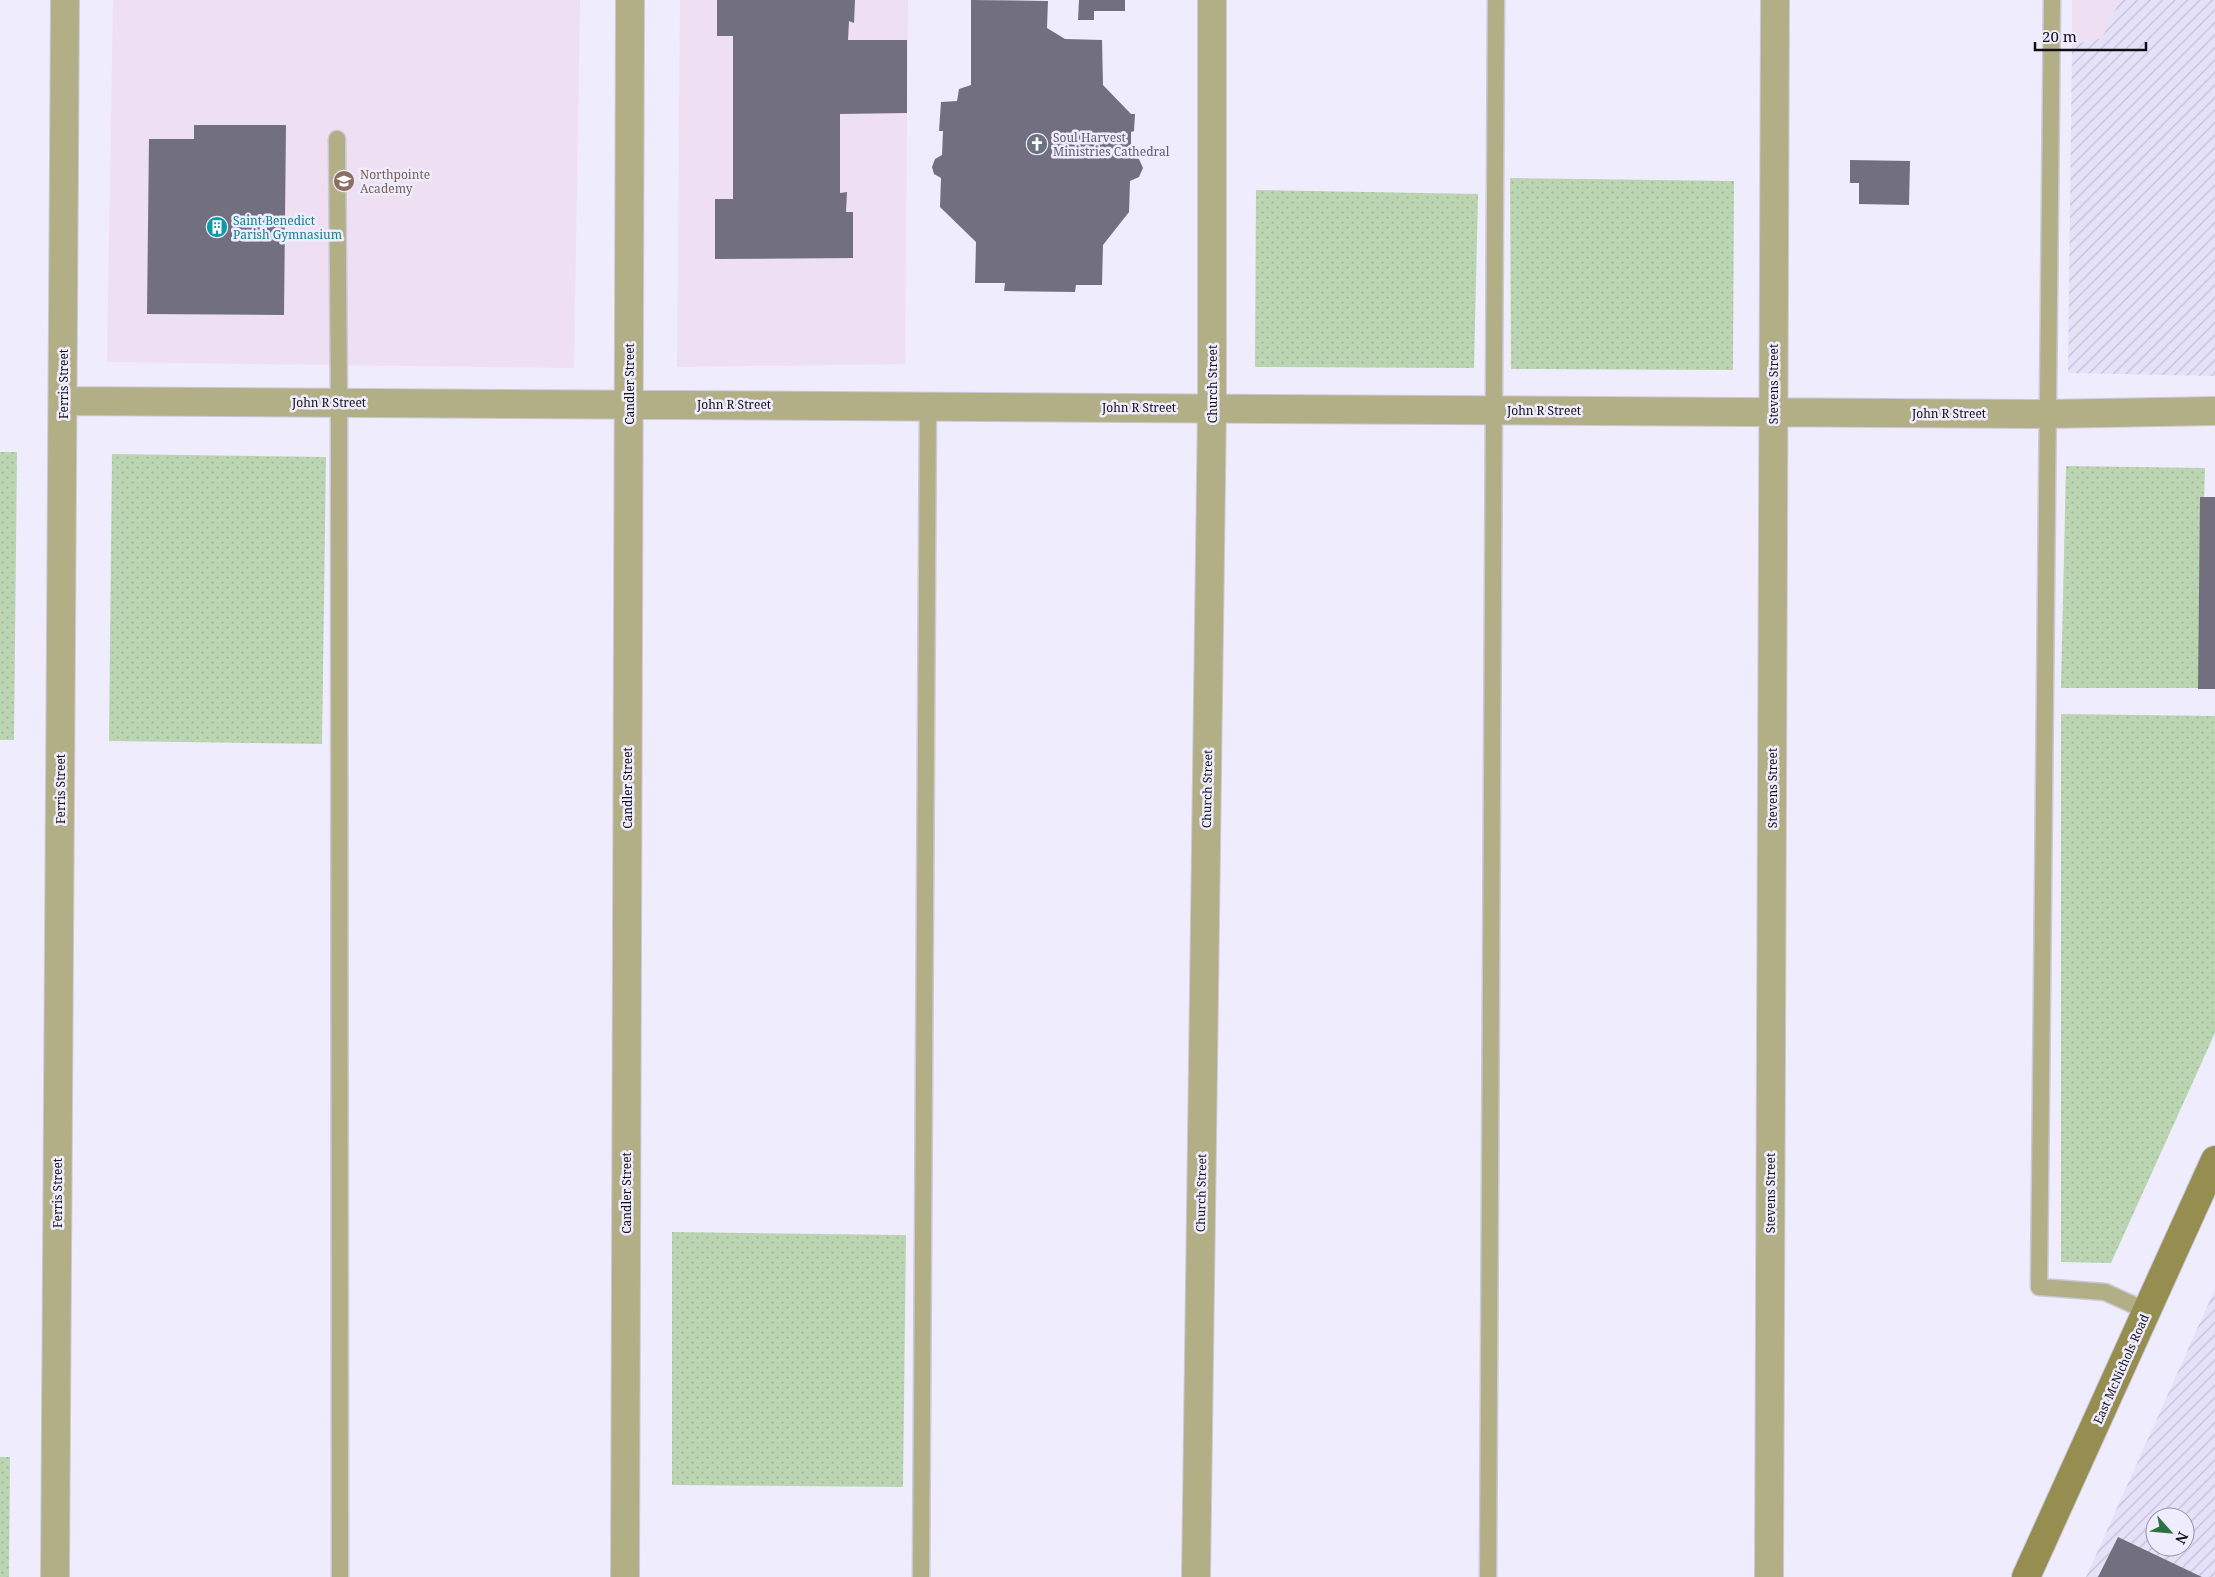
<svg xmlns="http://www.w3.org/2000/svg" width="2215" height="1577" font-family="'Noto Serif',serif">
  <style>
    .commercial { fill: #eedff2 }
    .industrial { fill: url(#industrial-furrows); fill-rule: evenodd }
    .grass { fill: url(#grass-dots) }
    .building { fill: #72707f }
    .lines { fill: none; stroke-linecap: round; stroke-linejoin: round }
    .service-casing { stroke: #cbc9d8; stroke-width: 19 }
    .minor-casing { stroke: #cbc9d8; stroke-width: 30 }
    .secondary-casing { stroke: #cbc9d8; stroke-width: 30 }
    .service { stroke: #b2ae86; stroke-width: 16 }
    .minor { stroke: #b2ae86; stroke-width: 28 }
    .secondary { stroke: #958e50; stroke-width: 28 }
    .labels { text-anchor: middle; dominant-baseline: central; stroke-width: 5; stroke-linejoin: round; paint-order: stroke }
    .worship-label { font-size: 12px; fill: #5b616d; stroke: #efecfd; text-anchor: start }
    .education-label { font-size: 12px; fill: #785e54; stroke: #efecfd; text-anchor: start }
    .culture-label { font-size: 12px; fill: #0d838f; stroke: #efecfd; text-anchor: start }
    .street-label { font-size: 12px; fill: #110f15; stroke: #efecfd }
  </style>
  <defs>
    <pattern id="industrial-furrows" width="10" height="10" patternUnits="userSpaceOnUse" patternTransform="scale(1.25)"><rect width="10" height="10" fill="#e5e1f9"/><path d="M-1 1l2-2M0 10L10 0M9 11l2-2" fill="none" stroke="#c3c0d5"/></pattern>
    <pattern id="grass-dots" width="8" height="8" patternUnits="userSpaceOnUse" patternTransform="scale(1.25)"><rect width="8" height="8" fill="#bbd5b2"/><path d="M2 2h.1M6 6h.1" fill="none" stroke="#a0b698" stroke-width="1.8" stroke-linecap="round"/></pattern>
  </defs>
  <rect width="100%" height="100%" fill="#efecfd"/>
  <path class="commercial" d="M113,0h467l-6,368 -467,-6z
    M680,0h228l-3,364 -228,3z
    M2072,0h48l-18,38 -30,7z"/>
  <path class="industrial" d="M2120,0h95v376l-147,-3 4,-328 30,-7z
    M2215,1289v288h-129zM2155,1517h30v30h-30z"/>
  <path class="grass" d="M1510,178l224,3 -1,189 -222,-1z
    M1256,190l222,4 -4,174 -219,-1z
    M0,452h17l-3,288h-14z
    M112,454l214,3 -4,287 -213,-3z
    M2066,466l139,2 -6,220h-138z
    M2061,714l154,2v317l-104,230 -50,-1z
    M672,1232l234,3 -3,252 -231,-2z
    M0,1457h10l-1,120h-9z"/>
  <path class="building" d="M717,0h138l-1,23 -5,-2 -1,19h59v73l-67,1v79l7,-1 -1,20h7v46l-138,1v-60h18v-163h-16z
    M971,0l77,1 -1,27 18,11 37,1 1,45 28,29h4l-1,17 -3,1v25l8,2 4,9 -4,9 -9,4 -1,31 -26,33 -1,40h-26l-1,7 -71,-1 1,-8h-30l1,-41 -36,-35 1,-29 -7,-4 -2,-7 3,-8 7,-4 1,-24h-4l2,-29 16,-1 2,-12 12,-4z
    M1079,0h46v11h-31v9h-16z
    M194,125h92l-2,190 -137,-1 2,-175h45z
    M1850,160l60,1 -1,44 -50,-1v-21h-9z
    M2200,497h15v192h-17z
    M2118,1537l84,40h-104z"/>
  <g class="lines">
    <g class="service-casing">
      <path id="service" d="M2052,0l-13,1287 66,5 42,19
        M337,139l2,263 1,1175
        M921,1577l7,-1172
        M1488,1577l8,-1577"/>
    </g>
    <g class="minor-casing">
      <path id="minor" d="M63,401l1984,13 168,-3
        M55,1577l10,-1577
        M625,1577l5,-1577
        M1196,1577l16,-1170v-407
        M1769,1577l6,-1577"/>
    </g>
    <g class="secondary-casing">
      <path id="secondary" d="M2026,1577l189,-417"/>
    </g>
    <use href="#service" class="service"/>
    <use href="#minor" class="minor"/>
    <use href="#secondary" class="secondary"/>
  </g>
  <defs>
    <g id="church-disc" transform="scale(1.125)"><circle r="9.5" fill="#6b7280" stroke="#efecfd"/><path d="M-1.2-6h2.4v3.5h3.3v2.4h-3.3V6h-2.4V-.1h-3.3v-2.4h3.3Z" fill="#fff"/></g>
    <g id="school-disc" transform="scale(1.125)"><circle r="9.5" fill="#8d6e63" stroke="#efecfd"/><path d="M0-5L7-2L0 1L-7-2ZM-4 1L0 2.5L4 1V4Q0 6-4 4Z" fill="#fff"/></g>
    <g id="building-disc" transform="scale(1.125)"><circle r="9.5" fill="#0f9aa8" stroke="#efecfd"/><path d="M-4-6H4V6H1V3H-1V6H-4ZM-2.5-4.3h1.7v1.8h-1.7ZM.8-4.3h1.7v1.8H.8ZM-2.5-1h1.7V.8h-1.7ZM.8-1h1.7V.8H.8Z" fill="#fff"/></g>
  </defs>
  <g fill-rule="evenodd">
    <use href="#church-disc" x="1037" y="144"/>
    <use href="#school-disc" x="344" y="181"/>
    <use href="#building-disc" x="217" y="227"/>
  </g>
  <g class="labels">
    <g class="worship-label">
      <text x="1053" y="137">Soul Harvest<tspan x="1053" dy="14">Ministries Cathedral</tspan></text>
    </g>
    <g class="education-label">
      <text x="360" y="174">Northpointe<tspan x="360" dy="14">Academy</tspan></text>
    </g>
    <g class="culture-label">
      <text x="233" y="220">Saint Benedict<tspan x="233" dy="14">Parish Gymnasium</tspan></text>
    </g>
    <g class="street-label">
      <text transform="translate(63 384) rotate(-90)">Ferris Street</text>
      <text transform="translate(629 384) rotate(-90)">Candler Street</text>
      <text transform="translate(1212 384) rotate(-90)">Church Street</text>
      <text transform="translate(1773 384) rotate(-90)">Stevens Street</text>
      <text x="329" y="402">John R Street</text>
      <text x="734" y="404">John R Street</text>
      <text x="1139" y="407">John R Street</text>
      <text x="1544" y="410">John R Street</text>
      <text x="1949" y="413">John R Street</text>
      <text transform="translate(627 788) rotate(-90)">Candler Street</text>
      <text transform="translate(1772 788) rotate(-90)">Stevens Street</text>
      <text transform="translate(60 789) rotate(-90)">Ferris Street</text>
      <text transform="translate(1207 789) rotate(-89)">Church Street</text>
      <text transform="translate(57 1193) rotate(-90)">Ferris Street</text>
      <text transform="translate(626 1193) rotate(-90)">Candler Street</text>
      <text transform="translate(1201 1193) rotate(-89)">Church Street</text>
      <text transform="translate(1770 1193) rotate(-90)">Stevens Street</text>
      <text transform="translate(2121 1369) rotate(-66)">East McNichols Road</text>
    </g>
  </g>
  <g transform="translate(2170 1532) rotate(117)"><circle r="24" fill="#efecfd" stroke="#9694a0"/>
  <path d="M0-4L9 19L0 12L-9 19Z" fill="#2a7341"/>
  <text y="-8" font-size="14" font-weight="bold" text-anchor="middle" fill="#110f15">N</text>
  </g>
  <path d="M2035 42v8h111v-8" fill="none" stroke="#110f15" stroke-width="2.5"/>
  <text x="2042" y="42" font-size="15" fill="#110f15" stroke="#efecfd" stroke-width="4" paint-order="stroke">20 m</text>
</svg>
